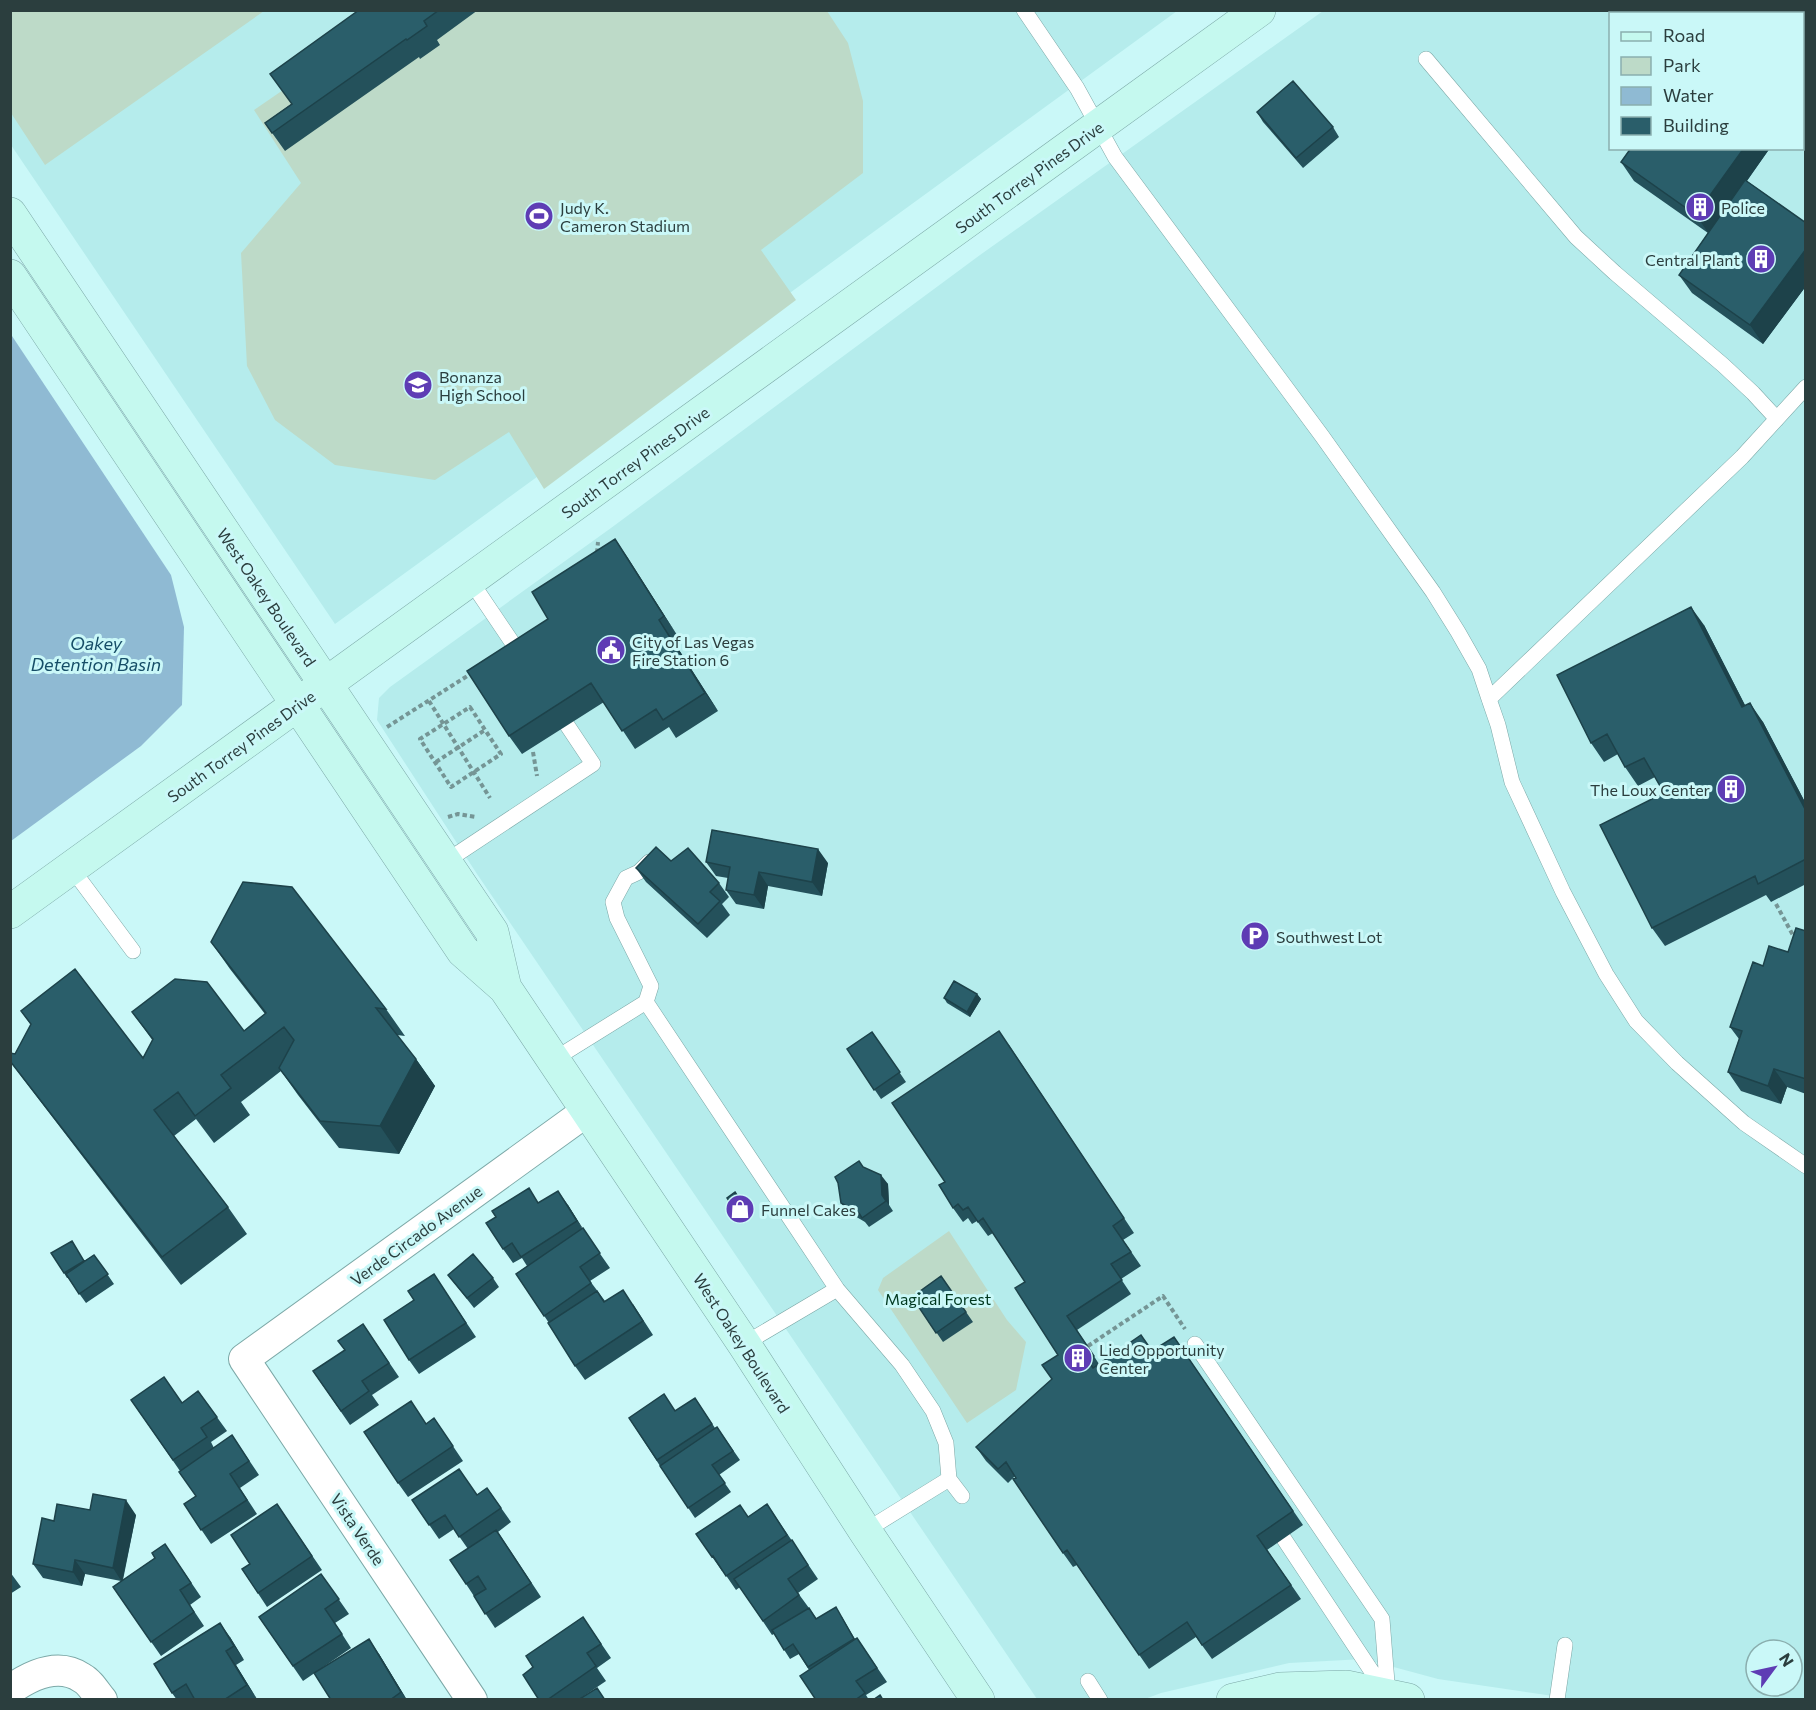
<svg xmlns="http://www.w3.org/2000/svg" width="1816" height="1710" font-family="Commissioner,sans-serif">
  <style>
    .built { fill: #b5ecec; fill-rule: evenodd }
    .green { fill: #bddac8 }
    .water { fill: #8fbad3 }
    .lines { fill: none; stroke-linecap: round; stroke-linejoin: round }
    .lane-casing { stroke: #7ca8a7; stroke-width: 16 }
    .street-casing { stroke: #7ca8a7; stroke-width: 32 }
    .secondary-casing { stroke: #7ca8a7; stroke-width: 34 }
    .path { stroke: #759595; stroke-width: 4; stroke-dasharray: 4.5 3; stroke-linecap: butt }
    .lane { stroke: #fff; stroke-width: 15 }
    .street { stroke: #fff; stroke-width: 30 }
    .secondary { stroke: #c5f9ef; stroke-width: 33 }
    .wall { fill: #24515b }
    .shaded-wall { fill: #1d424a }
    .building { fill: #2a5e6a; stroke: #1d424a; stroke-width: 1.5 }
    .labels { text-anchor: middle; dominant-baseline: central; stroke-width: 6; stroke-linejoin: round; paint-order: stroke }
    .street-label { font-size: 16px; fill: #2b3e3e; stroke: #caf8f8 }
    .poi-label { font-size: 16px; fill: #2b3e3e; stroke: #caf8f8; text-anchor: start }
    .park-label { font-size: 16px; fill: #00381f; stroke: #caf8f8 }
    .water-label { font-size: 18px; font-style: italic; fill: #164d67; stroke: #caf8f8 }
  </style>
  <rect width="100%" height="100%" fill="#caf8f8"/>
  <path class="built" d="M10,11h1167l-842,613 -324,-479z
    M1323,11h482v1688h-231l-136,-20 -74,-20 -75,4 -128,30 -16,6h-108l-560,-825 -100,-154 2,-22 11,-11 221,-159 369,-273zM1610,14h192v134h-192zM1756,1650h36v36h-36z"/>
  <path class="green" d="M10,11l1,-1 253,1 -219,154 -34,-52z
    M398,11h429l21,32 15,58v72l-102,77 35,50 -252,189 -35,-57 -74,48 -100,-15 -60,-45 -28,-54 -6,-113 60,-70 -47,-73z
    M949,1231l58,89 19,22 -10,48 -49,33 -89,-133 5,-12z"/>
  <path class="water" d="M10,333l161,242 13,52 -2,78 -41,41 -130,95z"/>
  <g class="lines">
    <g class="lane-casing">
      <path id="lane" d="M1024,10l53,78 38,69 207,279 111,156 25,40 21,37 10,30 9,26 14,57 51,110 43,82 30,47 41,42 67,60 62,43
        M1426,59l150,178 39,36 108,92 30,28 24,26
        M470,580l52,77
        M1489,699l253,-242 64,-70
        M445,862l148,-98 -26,-39
        M72,869l61,82
        M646,1002l5,-16 -34,-68 -4,-16 13,-24 13,-6 10,-10
        M553,1060l93,-58 191,287 65,76 31,46 13,32 3,36
        M744,1344l93,-55
        M1195,1344l187,275 6,76
        M865,1531l84,-52 13,17
        M1284,1539l102,154
        M1088,1681l12,19
        M1557,1700l8,-55"/>
    </g>
    <g class="street-casing">
      <path id="street" d="M1802,22l4,4
        M10,1690c21,-15 48,-28 72,-12 8,4 14,15 20,22
        M472,1700l-228,-341 343,-248"/>
    </g>
    <g class="secondary-casing">
      <path id="secondary" d="M10,214l482,718 13,56
        M10,276l453,675 42,37 239,356 121,187 113,169
        M10,912l1249,-902
        M1233,1700l47,-11 66,-2 62,13"/>
    </g>
    <path class="path" d="M597,553l1,-11
      M429,701l61,97
      M470,707l31,47 -50,33 -31,-48z
      M387,727l85,-54
      M533,752l4,24
      M436,762l49,-32
      M448,817l10,-3 18,3
      M1776,904l19,35
      M1088,1346l75,-50 22,33"/>
    <use href="#lane" class="lane"/>
    <use href="#street" class="street"/>
    <use href="#secondary" class="secondary"/>
  </g>
  <path class="wall" d="M359,10h119l-41,30 3,5 -20,14 -1,-2 -134,94 -20,-28 26,-19z
    M1257,112l76,15 6,10 -36,31 -40,-46z
    M1631,148h139l-23,33 59,42v63l-43,58 -71,-51 -13,-18 29,-42 -74,-52 -13,-19z
    M615,539l62,96 -5,4 46,72 -42,27 -7,-11 -34,22 -31,-47 -82,52 -13,-18 39,-117z
    M1704,625l41,80 18,17 43,82v80l-35,18 -5,-7 -101,51 -13,-18 12,-135 -9,-16 -17,9 -13,-19 -7,-13 -14,8 -13,-19z
    M671,861l48,22 10,14 -7,7 8,11 -23,23 -61,-56 -10,-14z
    M706,862l122,1 -6,33 -54,-10 -4,23 -28,-5 -10,-14 2,-12 -12,-2z
    M1806,931v163l-19,-7 -6,17 -40,-13 -13,-19 11,-33 -9,-12 33,-61 25,-14z
    M211,942l175,67 19,27 -8,-1 19,24 19,27 -36,68 -60,-6 -41,-53 -17,-24 -40,31 9,13 -36,28 -18,-24 -22,17 54,71 19,27 -66,51 -157,-205 -14,-19v-8l5,1 16,-29 -10,-14 122,47 10,-17 -21,-29 112,19 21,-17 -35,-45z
    M977,994l4,5 -11,18 -23,-14 -3,-5z
    M872,1032l34,50 -25,17 -34,-50z
    M1009,1045l125,188 -11,7 18,26 -20,13 10,15 -54,36 22,34 54,-13 21,-14 129,188 -36,25 34,49 -89,60 -16,-22 -47,32 -72,-104 -4,2 -10,-14 -48,-77 -7,7 -22,-22 -10,-14 76,-68 6,-24 -33,-73 -32,-49 -5,3 -11,-15 -5,3 -4,-6 -5,4 -10,-14 -8,-26z
    M864,1167l24,17 1,21 4,6 -24,16 -4,-5 -17,-10 -7,-9z
    M735,1192l15,23 -8,6 -15,-23z
    M539,1202l29,3 14,23 28,40 -20,13 15,20 28,3 20,31 -68,45 -10,-14 -26,-43 -33,-49 11,-8 -5,-8 -9,5 -10,-14z
    M94,1255l20,29 -28,19 -18,-25h-1l-3,-5z
    M448,1275l45,3 6,9 -25,21z
    M941,1276l32,46 -30,20 -31,-45z
    M443,1288l33,49 -57,37 -10,-14z
    M363,1324l36,53 -27,18 7,10 -29,20 -37,-54 32,-21z
    M198,1391l29,40 -16,11 3,6 18,-13 27,40 -19,13 17,26 -46,30 -27,-40 12,-8 -16,-25 -49,-71 51,3z
    M695,1398l20,30 2,-1 23,33 -21,15 12,17 -36,26 -35,-52 -31,-48 46,-7z
    M434,1418l29,43 -55,36 -10,-14 29,-59z
    M487,1488l24,34 -13,10 43,65 -46,31 -29,-44 2,-35 -14,-20 -15,10 -27,-39 65,-5z
    M277,1504l45,66 -55,37 -25,-38 8,-5z
    M767,1504l51,75 -20,14 19,26 25,-2 13,22 2,-1 30,44 -21,13 3,5h-53l-7,-30 -10,-16 -9,5 -16,-25 -2,1 -32,-48 -4,3 -13,-19h-1l-26,-37 53,-17z
    M90,1510l46,5 -13,65 32,-22 10,-14 36,53 -11,8 14,21 -43,30 -48,-69 8,-6 -36,-7 -3,12 -39,-8 -10,-14 21,-43z
    M10,1572l11,15 -11,7z
    M321,1574l28,40 -14,9 16,25 -48,33 -44,-64z
    M583,1617l28,41 -14,10 9,13 -28,19h-39l-6,-33z
    M230,1637l14,23 -8,5 21,34 -80,1 -5,-7z
    M379,1654l28,46h-76z"/>
  <path class="shaded-wall" d="M1744,148h26l-61,86 -13,-19z
    M1806,249v37l-43,58 -13,-19z
    M615,539l13,19 49,77 -13,-19z
    M1691,607l13,18 51,100 -13,-18z
    M659,620l13,19 46,72 -13,-18z
    M1750,703l13,19 43,82v7z
    M818,849l10,14 -6,33 -10,-14z
    M759,872l9,14 -4,23 -10,-14z
    M977,994l4,5 -11,18 -3,-5z
    M416,1059l19,27 -36,68 -19,-28z
    M1774,1069l13,18 -6,17 -13,-18z
    M881,1175l7,9 1,21 4,6 -11,-16z
    M558,1191l10,14 19,30 -10,-14z
    M126,1500l10,15 -14,67 -9,-14z
    M75,1560l10,14 -3,12 -9,-14z
    M220,1623l10,14 14,23 -10,-14z
    M369,1639l10,15 28,46 -6,-8z
    M226,1651l10,14 21,34 -10,-14z"/>
  <path class="building" d="M359,10h80l-15,11 3,5 -20,14 -1,-1 -134,94 -7,-10 27,-19 -22,-30z
    M1293,81l40,46 -37,31 -39,-46z
    M1631,148h113l-48,67 -75,-53z
    M1745,180l61,43v26l-56,76 -71,-50z
    M615,539l49,77 -5,4 46,73 -42,27 -7,-11 -34,22 -31,-48 -82,53 -42,-65 81,-52 -16,-27z
    M1691,607l51,100 8,-4 56,108v48l-48,25 -3,-8 -103,52 -52,-103 64,-32 -20,-35 -19,9 -18,-33 -16,9 -34,-68z
    M712,830l106,19 -6,33 -53,-10 -5,23 -28,-5 4,-23 -24,-5z
    M656,847l15,14 17,-13 31,35 -9,9 10,9 -22,23 -62,-56z
    M243,882l49,5 94,122 -10,-1 40,51 -36,67 -60,-5 -41,-53 15,-28 -10,-13 -63,48 10,13 -36,28 -17,-24 -24,18 74,97 -66,50 -152,-196v-8l5,1 16,-30 -10,-13 54,-42 68,89 10,-19 -21,-27 43,-33 32,3 37,49 22,-18 -55,-71z
    M1796,928l10,3v148l-32,-10 -6,17 -40,-14 14,-41 -12,-4 23,-65 10,4 6,-20 19,6z
    M954,981l23,13 -10,18 -23,-14z
    M999,1031l125,187 -11,8 18,26 -20,12 11,16 -55,36 27,40 -7,4 6,8 48,-33 11,16 22,-14 119,174 -36,25 34,49 -89,60 -15,-23 -48,33 -72,-105 -4,3 -50,-74 3,-1 -10,-16 -8,7 -22,-22 76,-68 -10,-14 16,-10 -43,-67 10,-6 -42,-64 -5,4 -10,-15 -5,3 -5,-6 -5,4 -14,-23 6,-3 -53,-79z
    M872,1032l28,40 -26,18 -27,-41z
    M859,1161l4,6 18,8 1,20 4,6 -24,17 -3,-5 -18,-10 -3,-20 -3,-6z
    M529,1188l9,15 20,-12 19,30 -56,36 -9,-14 -9,6 -17,-26 10,-6 -4,-6z
    M735,1192l12,19 -8,5 -12,-18z
    M583,1228l17,25 -20,14 11,16 -47,33 -28,-42z
    M72,1241l12,20 -20,12 -13,-20z
    M473,1254l20,24 -26,20 -19,-23z
    M94,1255l14,19 -29,20 -13,-20z
    M434,1274l32,49 -57,37 -25,-40 30,-20 -6,-9z
    M941,1276l25,36 -30,21 -24,-36z
    M623,1290l20,31 -68,45 -27,-43 49,-32 7,11z
    M363,1324l26,39 -27,18 7,10 -28,20 -28,-40 32,-21 -7,-9z
    M164,1377l18,26 16,-12 19,26 -16,11 6,9 -34,23 -42,-60z
    M664,1394l11,17 20,-13 17,26 -55,36 -28,-42z
    M411,1401l15,23 8,-6 19,28 -55,37 -34,-51z
    M717,1427l16,24 -21,14 13,18 -37,25 -28,-42z
    M232,1435l17,26 -19,13 17,26 -46,30 -17,-26 12,-8 -17,-24z
    M459,1469l18,26 10,-7 14,20 -42,29 -14,-22 -16,10 -17,-25z
    M93,1494l33,6 -13,68 -38,-8 -2,12 -40,-8 9,-46 12,3 3,-17 33,6z
    M277,1504l35,52 -54,37 -16,-24 8,-5 -19,-29z
    M767,1504l20,31 -61,41 -13,-20 -1,1 -16,-23 44,-29 8,12z
    M496,1530l35,53 -46,31 -11,-18 12,-7 -8,-13 -12,8 -16,-24z
    M792,1540l16,25 -20,14 11,16 -36,26 -29,-42z
    M165,1544l26,39 -11,7 14,22 -43,30 -38,-55 42,-29 -3,-5z
    M321,1574l18,25 -14,10 17,25 -49,32 -34,-49z
    M836,1607l18,32 -46,28 -15,-23 -9,6 -12,-20 37,-22 7,11z
    M583,1617l18,27 -14,9 9,13 -49,34h-8l-16,-25 10,-8 -7,-11z
    M220,1623l14,23 -8,5 21,34 -23,15h-29l-9,-16 -14,9 -18,-29z
    M857,1638l20,30 -21,13 9,12 -10,7h-39l-16,-24z
    M369,1639l32,53 -11,8h-59l-17,-27z
    M597,1688l8,12h-27z
    M880,1695l3,5h-10z"/>
  <defs>
    <g id="building-disc" transform="scale(1.5)"><circle r="9.5" fill="#5e3cb4" stroke="#caf8f8"/><path d="M-4-6H4V6H1V3H-1V6H-4ZM-2.5-4.3h1.7v1.8h-1.7ZM.8-4.3h1.7v1.8H.8ZM-2.5-1h1.7V.8h-1.7ZM.8-1h1.7V.8H.8Z" fill="#fff"/></g>
    <g id="stadium-disc" transform="scale(1.5)"><circle r="9.5" fill="#5e3cb4" stroke="#caf8f8"/><path d="M0-5a6.5 5 0 1 0 0 10a6.5 5 0 1 0 0-10ZM-3.5-1.8h7v3.6h-7Z" fill="#fff"/></g>
    <g id="school-disc" transform="scale(1.5)"><circle r="9.5" fill="#5e3cb4" stroke="#caf8f8"/><path d="M0-5L7-2L0 1L-7-2ZM-4 1L0 2.5L4 1V4Q0 6-4 4Z" fill="#fff"/></g>
    <g id="civic-disc" transform="scale(1.5)"><circle r="9.5" fill="#5e3cb4" stroke="#caf8f8"/><path d="M-.6-6.5H3V-4.5H.6V-3L4-1V1h2V6H-6V1h2V-1L-.6-3ZM-1.2 2.5V6h2.4V2.5Z" fill="#fff"/></g>
    <g id="parking-disc" transform="scale(1.5)"><circle r="9.5" fill="#5e3cb4" stroke="#caf8f8"/><path d="M-3.5-5.5H1a3.5 3.5 0 0 1 0 7H-1V5.5H-3.5ZM-1-3.4V-.6H.8a1.4 1.4 0 0 0 0-2.8Z" fill="#fff"/></g>
    <g id="shop-disc" transform="scale(1.5)"><circle r="9.5" fill="#5e3cb4" stroke="#caf8f8"/><path d="M-5-2.5h2.3a2.7 3.5 0 0 1 5.4 0H5L5.5 6h-11ZM-1.5-2.5h3a1.5 2.3 0 0 0-3 0Z" fill="#fff"/></g>
  </defs>
  <g fill-rule="evenodd">
    <use href="#building-disc" x="1700" y="207"/>
    <use href="#stadium-disc" x="539" y="216"/>
    <use href="#building-disc" x="1761" y="259"/>
    <use href="#school-disc" x="418" y="385"/>
    <use href="#civic-disc" x="611" y="650"/>
    <use href="#building-disc" x="1731" y="789"/>
    <use href="#parking-disc" x="1255" y="936"/>
    <use href="#shop-disc" x="740" y="1209"/>
    <use href="#building-disc" x="1078" y="1358"/>
  </g>
  <g class="labels">
    <g class="street-label">
      <text transform="translate(1029 177) rotate(-36)">South Torrey Pines Drive</text>
      <text transform="translate(635 462) rotate(-36)">South Torrey Pines Drive</text>
      <text transform="translate(267 597) rotate(56)">West Oakey Boulevard</text>
      <text transform="translate(241 746) rotate(-36)">South Torrey Pines Drive</text>
      <text transform="translate(416 1235) rotate(-36)">Verde Circado Avenue</text>
      <text transform="translate(742 1343) rotate(57)">West Oakey Boulevard</text>
      <text transform="translate(358 1529) rotate(56)">Vista Verde</text>
    </g>
    <g class="poi-label">
      <text x="560" y="207">Judy K.<tspan x="560" dy="18">Cameron Stadium</tspan></text>
      <text x="1721" y="207">Police</text>
      <text x="1740" y="259" text-anchor="end">Central Plant</text>
      <text x="439" y="376">Bonanza<tspan x="439" dy="18">High School</tspan></text>
      <text x="632" y="641">City of Las Vegas<tspan x="632" dy="18">Fire Station 6</tspan></text>
      <text x="1710" y="789" text-anchor="end">The Loux Center</text>
      <text x="1276" y="936">Southwest Lot</text>
      <text x="761" y="1209">Funnel Cakes</text>
      <text x="1099" y="1349">Lied Opportunity<tspan x="1099" dy="18">Center</tspan></text>
    </g>
    <g class="park-label">
      <text x="938" y="1298">Magical Forest</text>
    </g>
    <g class="water-label">
      <text x="96" y="643">Oakey<tspan x="96" dy="21">Detention Basin</tspan></text>
    </g>
  </g>
  <rect width="1816" height="1710" fill="none" stroke="#2b3e3e" stroke-width="24"/>
  <rect x="1609" y="12" width="195" height="138" fill="#caf8f8" stroke="#8aaeae" stroke-width="1.5"/>
  <rect x="1621" y="32" width="30" height="9" fill="#c5f9ef" stroke="#8aaeae" stroke-width="1.5"/>
  <text x="1663" y="42" font-size="18" fill="#2b3e3e">Road</text>
  <rect x="1621" y="57" width="30" height="18" fill="#bddac8" stroke="#8aaeae" stroke-width="1.5"/>
  <text x="1663" y="72" font-size="18" fill="#2b3e3e">Park</text>
  <rect x="1621" y="87" width="30" height="18" fill="#8fbad3" stroke="#8aaeae" stroke-width="1.5"/>
  <text x="1663" y="102" font-size="18" fill="#2b3e3e">Water</text>
  <rect x="1621" y="117" width="30" height="18" fill="#2a5e6a" stroke="#8aaeae" stroke-width="1.5"/>
  <text x="1663" y="132" font-size="18" fill="#2b3e3e">Building</text>
  <g transform="translate(1774 1668) rotate(57)"><circle r="28" fill="#caf8f8" stroke="#8aaeae" stroke-width="1.5"/>
  <path d="M0-4.5L10 22L0 15L-10 22Z" fill="#5e3cb4"/>
  <text y="-9" font-size="16" font-weight="bold" text-anchor="middle" fill="#2b3e3e">N</text>
  </g>
</svg>
